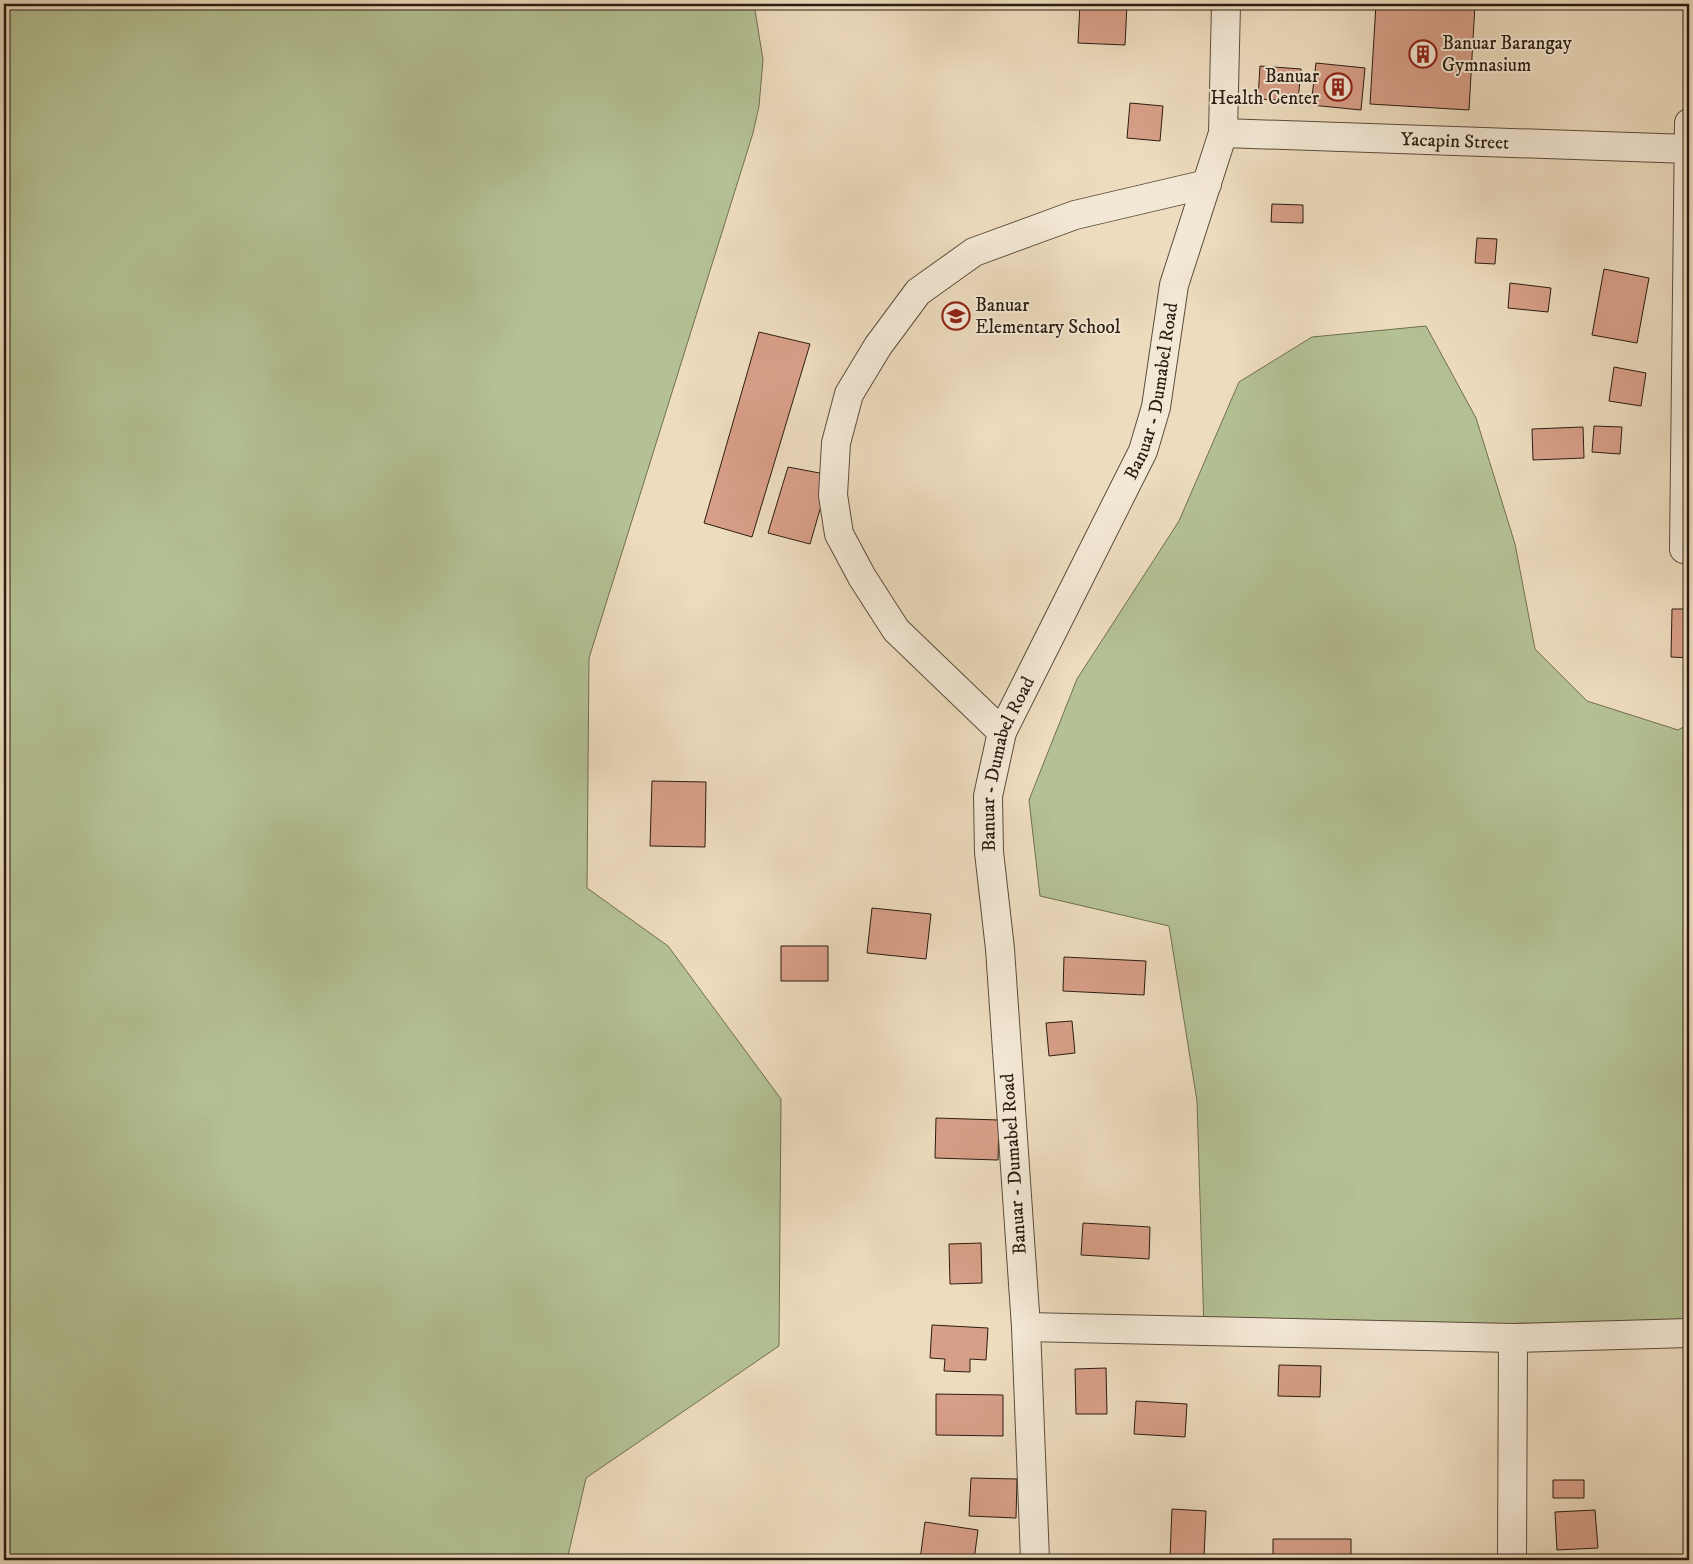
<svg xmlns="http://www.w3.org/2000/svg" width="1693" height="1564" font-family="'IM FELL DW Pica',serif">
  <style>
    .green { fill: #b4c194; stroke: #706f52 }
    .building { fill: #d89f88; stroke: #2b1d11 }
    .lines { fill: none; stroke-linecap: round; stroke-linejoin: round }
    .minor-casing { stroke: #5c4d3c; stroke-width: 30 }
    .minor { stroke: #f3e8d5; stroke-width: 28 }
    .labels { text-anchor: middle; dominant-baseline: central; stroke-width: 4; stroke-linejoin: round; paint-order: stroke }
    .poi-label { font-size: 19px; fill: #2b1d11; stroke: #f3e8d5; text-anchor: start }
    .street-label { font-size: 19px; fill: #2b1d11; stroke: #f3e8d5 }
  </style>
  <rect width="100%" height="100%" fill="#eddcbe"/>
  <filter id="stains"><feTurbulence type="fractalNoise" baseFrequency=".004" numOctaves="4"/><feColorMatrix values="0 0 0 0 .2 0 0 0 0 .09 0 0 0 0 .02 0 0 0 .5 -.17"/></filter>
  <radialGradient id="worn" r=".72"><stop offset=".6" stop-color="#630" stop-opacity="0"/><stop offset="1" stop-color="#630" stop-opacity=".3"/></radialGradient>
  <path class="green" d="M4,4h750l9,56 -4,46 -6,27 -164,525 -2,230 81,58 113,153 -2,247 -193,132 -19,82h-563z
    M1426,326l50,92 39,126 20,105 52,52 91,29 11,-6v610l-485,-5 -7,-228 -28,-175 -129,-30 -11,-96 48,-121 102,-158 60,-139 73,-45z"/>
  <path class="building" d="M1080,4h47l-2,41 -47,-2z
    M1301,4h38v2z
    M1376,4h99l-6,106 -99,-6z
    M1316,63l49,5 -4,42 -50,-5z
    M1260,66l41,3 -3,32 -40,-2z
    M1130,103l33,3 -3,35 -33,-3z
    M1272,204l31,1v18l-32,-1z
    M1477,238l20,1 -2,25 -20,-1z
    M1604,269l45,9 -12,65 -45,-8z
    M1510,283l41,5 -3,24 -40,-4z
    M759,332l51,12 -58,193 -48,-14z
    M1614,367l32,6 -5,33 -32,-5z
    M1594,426l28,1 -2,27 -28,-2z
    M1583,427l1,31 -51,2 -1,-31z
    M788,467l42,8 -20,69 -42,-11z
    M1672,609h17v49l-18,-1z
    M652,781l54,1 -1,65 -55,-1z
    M872,908l59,6 -5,45 -59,-6z
    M781,946h47v35h-47z
    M1064,957l82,4 -2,34 -81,-4z
    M1072,1021l3,32 -26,3 -3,-33z
    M936,1118l63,2 -1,40 -63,-2z
    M1083,1223l67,4 -1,32 -68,-4z
    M981,1243l1,40 -32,1 -1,-40z
    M932,1325l56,3 -2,32 -16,-1v13l-26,-1 1,-12 -15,-1z
    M1279,1365l42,1 -1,31 -42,-1z
    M1106,1368l1,46h-31l-1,-45z
    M936,1394l67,1v41l-67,-1z
    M1136,1401l51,3 -2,33 -51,-3z
    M971,1478l46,1 -1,39 -47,-2z
    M1553,1480h31v18h-31z
    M1172,1509l34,2 -2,47 -34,-1z
    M1595,1510l3,38 -41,2 -2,-38z
    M925,1522l53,8 -4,30h-54z
    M1273,1539h78v21h-78z"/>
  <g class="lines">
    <g class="minor-casing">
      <g id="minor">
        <path id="s1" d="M1223,133l466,16"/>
        <path d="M1684,549l5,-426"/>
        <path d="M1002,732l-106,-102 -34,-53 -23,-43 -6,-39 3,-52 13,-49 29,-48 40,-54 56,-40 101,-37 132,-31"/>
        <path d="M1026,1327l487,11 -1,222"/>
        <path d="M1513,1338l176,-5"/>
        <path id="s2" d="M1035,1560l-9,-233 -26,-378 -11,-97 -1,-56 14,-64 141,-281 13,-44 18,-122 49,-152 3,-129"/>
      </g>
    </g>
    <use href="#minor" class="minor"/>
  </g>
  <defs>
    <g id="building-ring" transform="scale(1.4375)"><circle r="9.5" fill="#f3e8d5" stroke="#8f2418" stroke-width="1.5"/><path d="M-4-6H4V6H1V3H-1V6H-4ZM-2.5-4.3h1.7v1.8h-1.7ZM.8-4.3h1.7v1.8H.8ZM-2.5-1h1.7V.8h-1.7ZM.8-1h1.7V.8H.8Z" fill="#8f2418"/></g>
    <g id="school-ring" transform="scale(1.4375)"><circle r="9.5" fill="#f3e8d5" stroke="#8f2418" stroke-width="1.5"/><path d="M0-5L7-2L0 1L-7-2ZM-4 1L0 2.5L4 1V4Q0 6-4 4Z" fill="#8f2418"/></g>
  </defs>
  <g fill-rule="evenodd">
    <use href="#building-ring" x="1423" y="54"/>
    <use href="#building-ring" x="1338" y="87"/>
    <use href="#school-ring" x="956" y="316"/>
  </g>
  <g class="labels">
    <g class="poi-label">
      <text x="1442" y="43">Banuar Barangay<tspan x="1442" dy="22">Gymnasium</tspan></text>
      <text x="1319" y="76" text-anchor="end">Banuar<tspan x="1319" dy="22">Health Center</tspan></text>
      <text x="975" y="305">Banuar<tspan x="975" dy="22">Elementary School</tspan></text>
    </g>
    <g class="street-label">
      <text stroke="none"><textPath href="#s1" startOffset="232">Yacapin Street</textPath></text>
      <text stroke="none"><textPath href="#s2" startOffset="1206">Banuar - Dumabel Road</textPath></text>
      <text stroke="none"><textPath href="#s2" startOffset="801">Banuar - Dumabel Road</textPath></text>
      <text transform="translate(1014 1164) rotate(-94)">Banuar - Dumabel Road</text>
    </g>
  </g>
  <rect width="1693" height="1564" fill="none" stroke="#eddcbe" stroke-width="20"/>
  <rect x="5" y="5" width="1683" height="1554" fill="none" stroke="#2b1d11" stroke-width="2.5"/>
  <rect x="10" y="10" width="1673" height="1544" fill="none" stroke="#2b1d11"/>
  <rect width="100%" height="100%" filter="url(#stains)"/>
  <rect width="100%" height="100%" fill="url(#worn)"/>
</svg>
